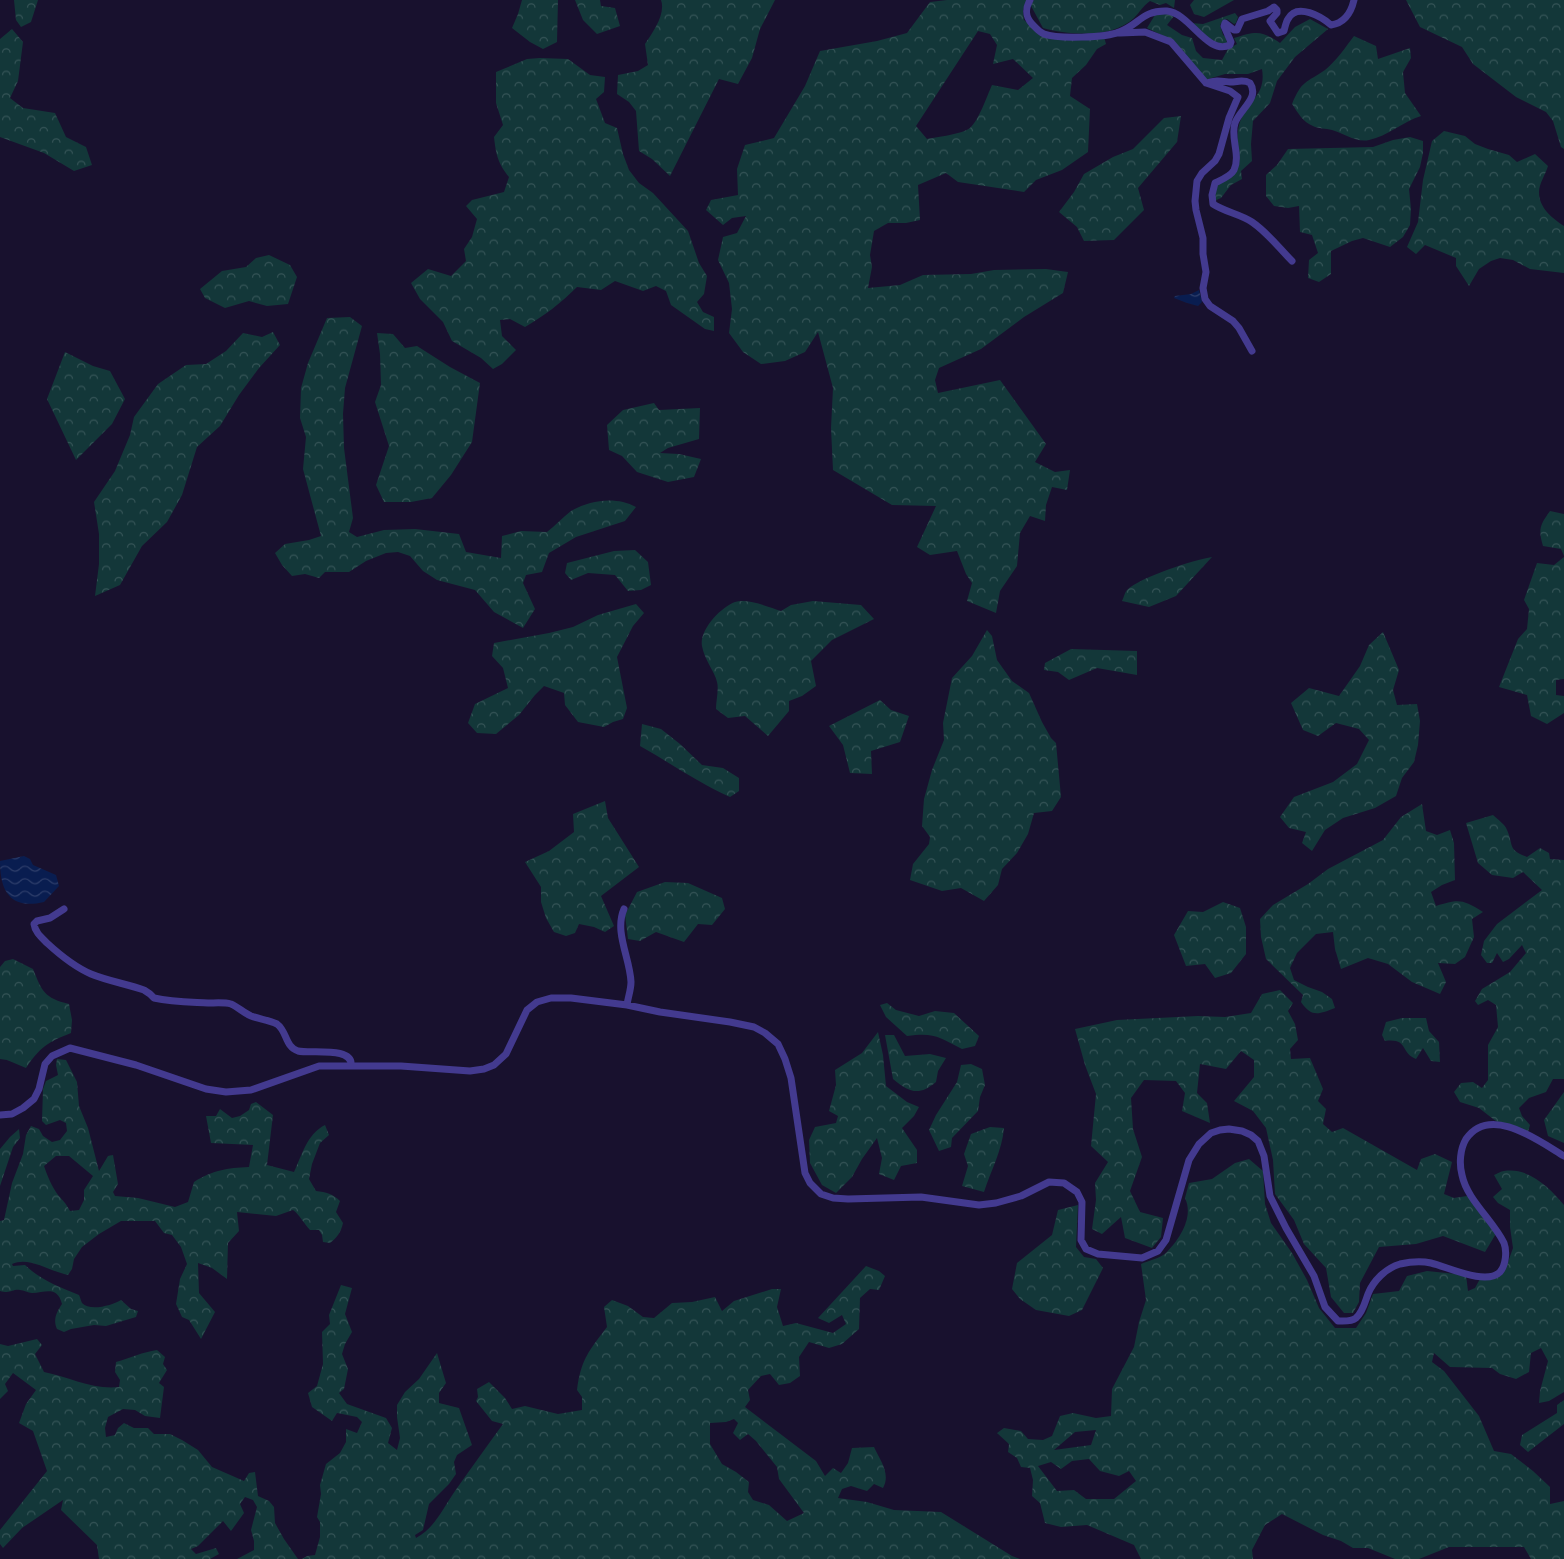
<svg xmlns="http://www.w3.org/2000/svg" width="1564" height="1559" font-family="'Source Sans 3',sans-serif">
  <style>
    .forest { fill: url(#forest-crowns); fill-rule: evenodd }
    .water { fill: url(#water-waves) }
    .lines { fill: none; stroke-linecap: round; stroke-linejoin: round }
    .street { stroke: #433a8f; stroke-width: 7 }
  </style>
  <defs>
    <pattern id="forest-crowns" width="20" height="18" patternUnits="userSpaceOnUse" patternTransform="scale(1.25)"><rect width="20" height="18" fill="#133739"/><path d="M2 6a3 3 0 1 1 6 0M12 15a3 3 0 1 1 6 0" fill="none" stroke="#355457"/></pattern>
    <pattern id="water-waves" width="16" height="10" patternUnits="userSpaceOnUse" patternTransform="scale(1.25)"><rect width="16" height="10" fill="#091d50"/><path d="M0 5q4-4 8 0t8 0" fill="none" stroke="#2d3d6a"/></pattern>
  </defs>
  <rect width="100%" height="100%" fill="#18112e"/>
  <path class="forest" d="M14,0h24l-7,22 -10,5 -5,-7z
    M522,0h36l-1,42 -14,7 -13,-7 -18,-14 6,-14z
    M575,0h25l1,6 14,2 5,18 -23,8 -14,-14z
    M661,0h114l-15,29 -8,29 -14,26 -19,-5 -49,97 -18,-17 -13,-8 -3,-40 -7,-9 -12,-8 1,-19 20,-4 10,-6 -3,-21c8,-12 21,-30 16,-44z
    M947,0h80l-4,10 1,10 19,16 61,1 2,7 -9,5 -11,16 -14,13 -2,18 20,13 -2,43 -26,18 -26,10 -12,12 -66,-10 -12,-9 -28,12 2,35 -14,3h-18l-14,8 -4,24 2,12 -4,21 32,-3 23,-10 48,-1 23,-4 52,-1 22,3 -5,21 -39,24 -43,32 -42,19 -4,12 3,13 62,-13 46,64 -11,18 20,10 15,-2 -3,20 -15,-3 -6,18 -1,16 -15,-5 -10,17 -3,33 -17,25 -4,22 -29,-12 5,-18 -6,-9 -9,-23 -27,4 -13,-8 19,-41 -44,-1 -59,-35 -2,-42 2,-40 -15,-56 -13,20 -20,9 -24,3 -18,-12 -14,-19 3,-24 -3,-26 -11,-23 5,-23 14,-4 9,-17 -14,2 -9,7 -17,-15 5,-10 27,-5 -1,-26 8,-24 29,-7 31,-52 15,-35 57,-10 30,-8 23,-31zM978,31l12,3 7,11 -4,19 20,-5 20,19 -15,12 -26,-5c-5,11 -13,35 -22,43 -7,6 -33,9 -43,11l-11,-13z
    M1034,0h141l-1,8 -8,-5 -6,2 -10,-4c-7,5 -11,12 -16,17 -22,21 -65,17 -91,10l-13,-24z
    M1194,0h40l-30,17 -10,-3 -4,-9z
    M1406,0h158v149l-3,-2 -8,-26 -7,-9 -30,-15 -43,-33 -11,-17 -42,-20z
    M1166,13l8,3 -7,9 15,10 10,3 4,13 7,7 19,2 6,-11 9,-5 -3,-6c22,-7 27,-8 46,5l15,-16 15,-8 18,10 -33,28 -18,24 -7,22 -17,18 -2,23 1,17 -11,10 1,8 -11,6 -10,13 -7,3 3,-16 21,-21c0,-15 -3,-33 4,-47 9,-19 24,-23 20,-48l-14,5h-23l-20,6 -31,-39 -27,-13 8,-13z
    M1235,13l3,4 -2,6 -2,1 -7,-5 -4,2 -3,4 3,10 3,2 1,6 -9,1 -20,-13 -7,-8 12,1z
    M12,29l11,13 -5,39 -8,17 13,10 32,5 11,24 20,10 6,18 -18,6 -30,-18 -44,-16v-98z
    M1354,36l22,10 2,13 32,-11 1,10 -8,14 2,21 16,23c-19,6 -33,20 -52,24 -12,3 -26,-7 -37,-10 -6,-2 -14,-1 -19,-4 -10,-4 -15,-13 -21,-22 10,-24 14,-21 33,-34 11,-9 20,-22 29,-34z
    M540,58l28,1 22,16 15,2 -1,15 -8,7 9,24 12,5 6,26 6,16 10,13 14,10 35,38 11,32 8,13 -3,18 -7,8 6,10 11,5v14l-9,-2 -34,-24 -5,-14 -10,-5 -13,5 -28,-10 -14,9 -24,-3c-16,16 -33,29 -52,40l-15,-8 -10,1 2,16 14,14 -14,14 -9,5 -12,-11 -29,-17 -9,-19 -23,-23 -9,-16 17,-14 23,7 15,-15 -2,-12 8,-12 5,-18 -11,-13 6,-6 32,-8 5,-15c-11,-14 -13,-22 -15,-40l9,-12 -7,-22v-31l31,-13z
    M1181,116l-4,26 -39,46 6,22 -30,30 -30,1 -7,-14 -18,-15 15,-20 10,-18 29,-17 20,-8 31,-31z
    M1444,131l21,5 10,8 13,5 21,6 8,7 18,-8 13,12c-2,7 -9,18 -9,26 0,16 13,26 25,34v47l-34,-4 -17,-9 -13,-2 -9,3 -12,8 -10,17 -13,-20v-8l-31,-13 -9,9 -9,-7 11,-25 5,-42 9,-39z
    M1410,137l13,4v12l-3,14 -11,22 2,20 -1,16 -7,12 -13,10 -27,-9 -11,3 -21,10v23l-12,8 -11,-4 1,-18 9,-7 -6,-18 -12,-3 -1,-26 -11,2 -14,-2 -8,-10v-21l11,-10 11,-16 85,-2 20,-7z
    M269,255l21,10 7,12 -9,27 -21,2 -18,-5 -24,7 -20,-10 -5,-9 22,-18 24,-4 10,-9z
    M350,317l12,9 -17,62 -2,26 1,34 9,70 -4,14 8,5 27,-7 31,-1 44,5 7,18 35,6 1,-22 19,-5 26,1c8,-6 16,-15 24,-21 19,-11 45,-15 65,-4l-11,14 -49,16 -27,16 -7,19 -16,3 -3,8 12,26 -12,19 -29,-16 -19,-22 -38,-10 -14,-9 -13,-15 -12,-4 -12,1 -20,8 -17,11h-24l-6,6 -14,-4 -13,2 -10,-11 -7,-12 10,-9 24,-4 12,-4 -18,-67 3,-32 -6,-19 1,-30 7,-25 19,-45z
    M273,332l7,13 -21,23 -20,27 -19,31 -23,21 -15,48 -15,27 -25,24 -22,39 -25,11 4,-32v-30l-5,-32 21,-31 15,-36 4,-18 24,-33 28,-19 20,-1 20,-13 17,-18 19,4z
    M377,333l16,1 12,14 12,-2 33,21 30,16 -8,59 -21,33 -19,23 -21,4h-27l-8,-17 13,-39 -14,-44 6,-17 -1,-31z
    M65,352l28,14 17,5 15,28 -13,25 -36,36 -29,-61z
    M654,403l5,7 41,-2 -1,31 -31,9 -8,5 19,1 22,5 -7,18 -26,5 -31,-10 -15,-16 -13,-6 -2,-25 16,-15z
    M1550,511l14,3v42l-3,-7 -18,-3c-5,-17 -3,-21 7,-35z
    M635,550l13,12 3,23 -10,5 -13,1 -13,-16 -27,-2 -17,7 -6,-7 2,-10 47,-12z
    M1212,557l-36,39 -27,11 -27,-6c2,-4 3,-9 5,-11 13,-13 67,-30 85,-33z
    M1564,557v122l-8,1v15l8,1v17l-17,11 -16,-8 -4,-21 -28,-8 19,-48 9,-10 2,-20 -5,-9 13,-37 17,2z
    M813,601l48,4 13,14 -42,21 -21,21 5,25 -14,10 -13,5v10l-21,25 -23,-20 -17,2 -12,-9c0,-8 3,-20 1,-27 -2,-10 -13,-23 -15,-36 -3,-16 19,-39 33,-44 12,-4 34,5 46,9l10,-6z
    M636,604l8,9 -11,13 -16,31 10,51 -4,11 -10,3 -9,5 -26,-5 -13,-17 -1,-12 -20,-7 -9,9 -16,20 -23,19 -19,-1 -9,-10 7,-19 33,-16 -5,-20 -11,-12 2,-13 55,-10 24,-6 25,-12z
    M987,630l5,6 5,24 15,21 17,12 13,29 9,16 5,5 5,54 -9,14 -18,2 -6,21 -11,19 -15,16 -4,16 -14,16 -23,-13 -19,3 -32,-11 3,-16 16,-20 1,-7 -8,-11 2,-27 8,-29 12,-30 -1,-17 9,-45 20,-22z
    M1383,632l16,38 -6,20 4,15 20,-1 3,17 -2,24 -4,17 -12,16 -6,18 -21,12 -32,10 -18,12 -13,21 -10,-8 4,-11 -17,-4 -9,-11 14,-20 39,-15 24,-18 12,-24 -10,-11 -23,-6 -18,13 -15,-6 -12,-27 18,-15 30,8 21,-30 9,-21z
    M1071,649l66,2v24l-40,-7 -28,12 -11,-8 -14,-2 1,-7z
    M880,700l11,10 18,6 -9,26 -29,9 1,23 -22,-1 -7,-28 -14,-19z
    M642,724l19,5 19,15 22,21 21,3 16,10v13l-9,6c-31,-14 -60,-34 -90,-51z
    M605,801l3,17 31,49 -38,29 13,30 -9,6 -11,-5 -15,-3 -4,9 -9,3 -12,-4 -8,-14 -5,-16v-15l-16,-25 24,-11 25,-19 -1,-18z
    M1422,804l4,27 11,4 13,-5 4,13 1,37 -13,5 -11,7 5,14c23,-7 26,-7 47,6l-11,7 2,18 -9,20 -10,7 -17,-1 8,19 -6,12 -28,-12 -24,-18 -20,-6 -27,11 -6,-20 -2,-17 -17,2 -19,19 -7,15 4,12 14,7 14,5 10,7 3,9c-16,6 -23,10 -34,-6l2,-7 -37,-36 -5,-22 -1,-18 13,-14 35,-21 20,-15 55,-29 18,-23z
    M1493,815c5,5 12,9 14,15 7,16 0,19 20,27l13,-9 9,5 1,6 14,1v219h-11l-7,13 -17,6 -10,10 3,8 8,9 -3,10 -30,-13 -18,-14 -19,-6 -6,-10 7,-9 12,-1 9,6 6,-8v-35l10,-18 -2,-22 -8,-5 -10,5 -3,-4 7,-12 28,-17 16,-19 -4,-8 -13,14 -6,3 -6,-9 -5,10h-5l-6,-8 3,-14 13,-17 45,-34 -19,-18 -10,6 -21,-3 -14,-12 -12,-40z
    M665,882l23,1 34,15 3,11 -13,16 -14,-1 -14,18 -28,-10 -16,9 -12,-2 -3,-24 12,-23z
    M1223,902l17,6 6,19v27l-15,19 -16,5 -10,-14 -19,2 -12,-31 14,-24 15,1z
    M13,959l20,10c9,22 11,29 36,35l3,16 -1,13c-23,9 -31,14 -45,35l-19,-8 -7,-1v-92l5,-6z
    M1280,990l13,13 -5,8 7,13 3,16 -8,9 1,10 19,-1 13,31 -5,12 8,8 -3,15 9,8 11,-4 74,42 4,-11 14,-5 17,8 -8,32 10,4 13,-2 15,16 15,20 -12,20 -42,-16 -27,8 -37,3 -19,36 -1,19 -6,11h-9l-13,-16 -5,-29 -22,-24 -10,-24 -19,-26 -2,-34 -7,-32 -13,-17 -19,-10 20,-24v-17l-13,-9 -15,18 -26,-5 -3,29 10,10 3,20 -28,-12 3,-18 -9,-12 -32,-1 -13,18 2,31 9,28 -12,34 10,21 23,6 -2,19 -9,11 -27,-10 -4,-21 -19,17 -10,-5 4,-29 -1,-17 13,-21 -17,-16 5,-52 -11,-29 -10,-36 42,-9 81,-4 27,1 26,-4 11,-19z
    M887,1003l9,7 23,6 16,-5 19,2 25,23 -4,10 -13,3c-23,-12 -28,-17 -55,-13l-21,-19 -6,-12z
    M1402,1018h24l3,13 10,11 1,20 -9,-1 -8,-13 -7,11c-16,-6 -7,-21 -31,-18l-3,-6 4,-13z
    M878,1032l5,23 3,31 21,16 12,5 -5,9 -12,12 15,22v13l-16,3 -7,14 -15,-6 3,-16 -5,-20 -15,21 -10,18 -16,16 -14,-8 -12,-22 -1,-23 6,-13 21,-4 2,-7 -9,-5 7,-26 -1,-15 27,-17z
    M885,1035h9l11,21 25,-2 16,4 -8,13 -2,11c-17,14 -26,11 -43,-3z
    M57,1059l9,1 11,22 2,24 9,22 11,43 9,-15 5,-1 5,29 -5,8 2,4 23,2 37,9 13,-5 6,-20c19,-12 33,-14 55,-15l4,-22 -42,-2 -5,-27h10l4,-7 12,9 8,-2 9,-6 2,-6 5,-2 17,13 -6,50 27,7c8,-17 13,-38 31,-47l4,10 -9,8 -8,21 -3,15 7,12c10,1 17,3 24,10l-4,11 7,11c-2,9 -6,15 -13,20l-7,-1 -1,-7 -3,-5h-9c-6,-6 -10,-15 -17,-20l-17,6 -39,-4 2,19 -11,12 -1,36 -15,-11 -14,-5 1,30 16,19 -14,27 -12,-19 -7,-3 -6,-13 4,-25 7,-15 -6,-17 -9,-12 -8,-2 -9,-12h-34l-22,13 -17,13 -8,12 -2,10 -4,6c-19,-4 -39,-19 -56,-11l1,2 12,-1c14,14 36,23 54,30 1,2 2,6 3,8 8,9 31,2 39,-3l10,9 7,2 -2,6 -30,9 -12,-1 -23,4 -7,3 -7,-3c-4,-9 -1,-16 5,-25 -5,-19 -17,-11 -30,-11 -4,0 -8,-3 -12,-3 -8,-1 -9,4 -20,1v-70l4,-1 8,-37 11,-29 3,-19 5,-9 8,3 4,7 9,6 8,-2 7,-9 -1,-8 -6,-3 -14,5 -4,-4 1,-32 3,-8 12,-6 -2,-10zM56,1156h13l24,20 -9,14v10l-5,10 -9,1c-5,-9 -6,-9 -12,-16 -6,-8 -11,-20 -14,-29z
    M971,1064l11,5 3,16 -5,12 -2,14 -26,27 -1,9 -12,4 -10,-21 7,-15 21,-33 4,-17z
    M1564,1092v51l-16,-7 -4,-16z
    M990,1127l14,1c-2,23 -13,42 -20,64l-22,-6 6,-20 -4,-12 7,-20z
    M19,1129l1,9 -7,9 -13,39v-37l10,-12z
    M1249,1159l14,12 2,33 6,19 21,30 15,27 12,28 16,20h21l10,-15 7,-19 26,-3 8,-15 20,-5 39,4 2,16 7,-3 6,-11 11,-3 15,-9 6,-17 -3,-21v-17l-12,-7 -5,-6 9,-8 -8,-14c3,-1 7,-4 10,-4 25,-4 46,17 60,34v187l-15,9 -10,2 1,-12 8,-30 -7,-13 -10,5 -2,19 -13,7 -16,-5 -8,-6 -42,-1 -16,-14 -2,9 12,9 35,45 15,35 17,3 22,17 17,16v17l14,-3v58h-33l-7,-12h-75l-30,12h-24l-27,-11h-15l-12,-7 -18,-6 -41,-21 -17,11 -13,25 1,9h-112l-7,-14 -47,-20 -26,2 -16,-4 -5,-20 -8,-7 1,-16 -3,-12 -9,-1 -4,-9 -9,-6 1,-8 -12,-11 7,-5 17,3 7,8 15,1 9,-4 8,-20 13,-3 23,5 15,-2 1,-27 22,-42 5,-25 7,-22 -5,-36c7,-3 19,-6 25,-11 14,-14 28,-36 19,-55l4,-15 23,-4 23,-16zM1096,1430l-5,15 -37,5 21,-18zM1089,1459l11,12 19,5 10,-5 7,10 -22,18h-28l-12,-9 -17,1 -19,-25 13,-4 10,7 11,-8z
    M1078,1205l-2,42 8,10 12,2 7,9 -21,42 -13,6 -33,-6 -16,-11 -8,-10 5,-26 35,-28 6,-25z
    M866,1266l13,5 6,5 -6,14 -9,-1 -10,9 -1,31 -17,15 -13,4 -20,-6 -10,15 1,19 -10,7 -11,2 -9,-11 -9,2 -13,14 2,10 -5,7 71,54 9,15 8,-8 8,5 7,-10 4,-15 22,-1c6,13 17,27 9,41l-9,-4 -7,7 -16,-5 -9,3 -4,9 29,4 27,8 47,2 71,44 8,3h-718l5,-3 8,-1 5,-18v-15l-3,-5 4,-23 -1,-9 6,-21 14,-11 6,-11v-13l11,4 5,-11 -5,-5 -20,-4 -5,8 -20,-14 -4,-14 9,-7 6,-22 -1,-32 8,-8 -1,-9 12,-30 11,3 -7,26 7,18 -7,12 -3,10 6,15 -4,20 -5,4 8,11 39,14 6,10 -4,15 9,7 3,-12 -3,-21v-12l8,-13 14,-13 18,-26 9,30 -7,10v10l20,5 13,37 -15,10 -3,7 2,12 -7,10 -20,20 -6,26 -8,5 1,3c19,-10 27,-30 39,-47 16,-23 32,-45 48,-67l-11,-3 -16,-20 2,-4 -1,-8 12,-7 16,16 7,11 13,-3 33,8 24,-4v-13l-5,-7c4,-31 12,-39 30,-63l-3,-20 8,-7 16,6 15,11 11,1 18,-15 20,-1 23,-5 7,14 12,-10 38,-12h9l-4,18 6,19 13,-3 37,10 13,-9 -4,-9 -13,8 -11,-5zM734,1419l4,4 -5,10 7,7 8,-6 8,7 21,26 2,12 25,34 -17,8 -18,-16 -16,-5 -5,-8 1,-10 -13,-10 -14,-8 -12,-20v-21l16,-1z
    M37,1339l5,6 -7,9 9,18c25,5 49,18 75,15l1,-7 -5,-8 1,-10c14,-4 27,-10 41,-12l8,7 -2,7 4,6 -8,13 5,4 -4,31 -15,-2 -10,-6 -12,-1 -15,8 -3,11 1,9 9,-2 3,-7 6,-5 10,5h14l6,6h16l12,6 16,10 14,17 32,14 5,-8 6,-1 3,24 11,5 5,6 1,16 9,16 14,20h-61l17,-9v-9l-3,-11 6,-23 -4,-7 -8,-3 -5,7 4,9 -13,18 -8,-10 -25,25 -7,3 5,5 20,-6 3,6 -9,5h-111l-2,-14 -36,-35 2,-10 -41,28 -19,20 -3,-4v-14l47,-59 -14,-40 -14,-8 7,-19 10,-14 -23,-17 -8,11 3,7 -8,8v-55l8,2z
    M1564,1400v24l-36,28 -8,-7 2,-10 35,-22v-8z"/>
  <path class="water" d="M1199,290l3,12 -4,4c-9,-2 -16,-5 -24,-8l1,-2 16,-2z
    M24,856l6,3 3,6 23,10 3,11 -15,16c-34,8 -44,-11 -44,-41z"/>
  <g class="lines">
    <path class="street" d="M1030,0c-5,9 -5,16 2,24 4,4 7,8 12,10 13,5 62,4 75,-2 20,-7 23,-22 48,-21 23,2 40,45 63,34l1,-3 -7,-16 1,-3 9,7h3l5,-11 26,-8 6,-4 3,3v3l-7,8 8,12 6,-2c1,-4 2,-9 4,-12 9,-17 34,-2 43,6 14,-2 20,-12 23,-25
      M1120,33l25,-1 26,10 35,41 24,8 8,6 -9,21 -10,36 -4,7 -13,12 -5,8 -2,20 1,9 7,28v16l3,18 -3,16 2,11 5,7 23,15 6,7 13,23
      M1206,83c10,-3 14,-2 24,-1 8,0 13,-3 20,1 10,15 -10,26 -15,40 -5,15 6,32 -1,47 -3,6 -13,10 -19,13l-3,12 1,9c12,8 27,10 39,18 16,11 27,26 40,39
      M64,909l-14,9 -13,3 -3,3c1,8 7,13 13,19 13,12 28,24 44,31 17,7 36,10 53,16l6,4 4,4c18,4 36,4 54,5 7,0 16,-1 23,1 7,3 13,9 20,12 8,3 18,4 26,8 10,7 8,23 21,27 13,3 56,-5 53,15
      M624,909c-10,23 6,49 7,73 0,8 -3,15 -4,23
      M0,1115l12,-1 11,-6 11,-9 5,-10 6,-25 7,-8 18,-8 66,17 70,24 20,3 25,-2 68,-24h82l69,5 14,-2 10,-4 12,-11 21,-44 10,-8 14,-4h20l56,7 33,7 70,10 24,5 11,6 13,11 7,15 6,19 14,95 5,10 11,11 12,4 15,1 73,-2 58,8 17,-2 25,-7 28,-14 15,1 13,9 5,10 -1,38 5,9 12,5 44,4 16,-7 8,-11 23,-80 10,-16 12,-11 9,-3 9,-1 13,2 9,4 7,6 6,15 6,40 16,32 28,48 11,31 13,14c6,0 13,1 18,-3 7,-6 9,-16 12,-24 5,-13 18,-26 32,-30 9,-2 22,-3 31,-1 17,4 55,23 69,9 6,-7 7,-21 4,-29 -11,-23 -37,-43 -42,-68 -3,-11 -2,-26 4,-36 24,-35 73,2 98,17"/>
  </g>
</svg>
